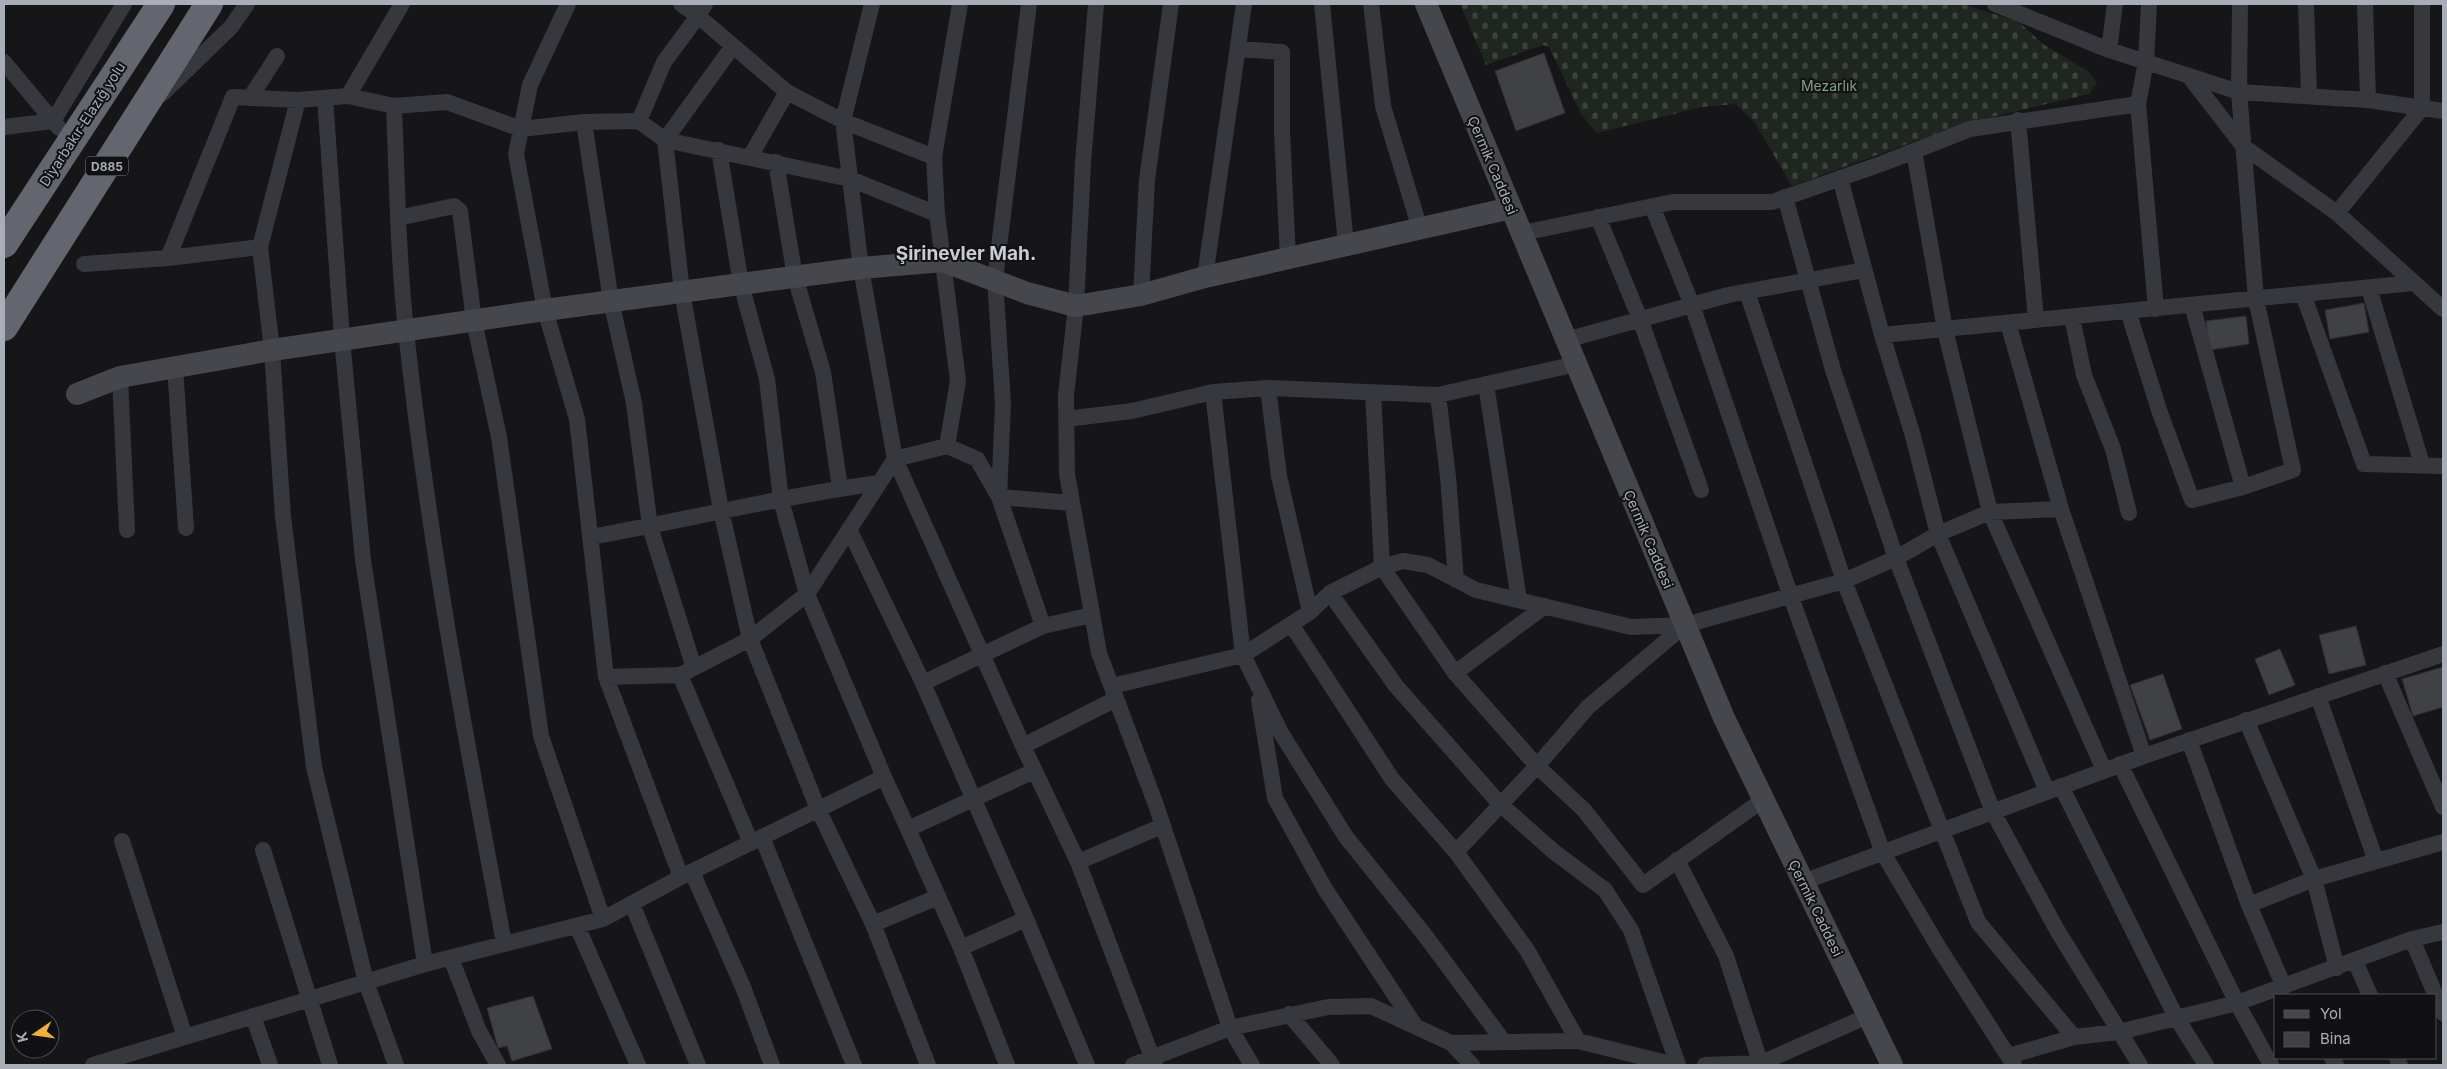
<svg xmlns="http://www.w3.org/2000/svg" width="2447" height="1069" font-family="Inter,sans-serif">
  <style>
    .cemetery { fill: url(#cemetery-stones) }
    .building { fill: #404145; stroke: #303034 }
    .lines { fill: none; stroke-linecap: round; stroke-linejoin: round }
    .street { stroke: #37383d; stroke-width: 16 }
    .secondary { stroke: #45474d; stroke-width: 22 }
    .highway { stroke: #63666e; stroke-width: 28 }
    .labels { text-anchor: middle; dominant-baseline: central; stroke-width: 4; stroke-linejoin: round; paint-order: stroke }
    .shield { fill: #111113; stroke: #7b7e86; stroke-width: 1 }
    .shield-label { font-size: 12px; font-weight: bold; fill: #a8adb8 }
    .park-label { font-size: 14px; fill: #7fa381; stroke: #111113 }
    .street-label { font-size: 14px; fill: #a8adb8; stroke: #111113 }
    .district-label { font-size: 19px; font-weight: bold; fill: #c9ccd4; stroke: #111113 }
  </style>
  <defs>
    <pattern id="cemetery-stones" width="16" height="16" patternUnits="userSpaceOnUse" patternTransform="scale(1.25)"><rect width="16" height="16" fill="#1e261f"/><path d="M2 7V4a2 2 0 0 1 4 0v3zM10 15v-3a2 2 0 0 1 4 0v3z" fill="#3c433d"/></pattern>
  </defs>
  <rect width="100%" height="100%" fill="#161618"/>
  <path class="cemetery" d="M1460,4h503l56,18 25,23 44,26 9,12 -8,11 -127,30 -170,62 -37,-63 -19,-19 -34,3 -105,26 -16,-19 -32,-67 -6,-2 -57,20z"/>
  <path class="building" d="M1544,53l21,60 -49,18 -21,-60z
    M2364,303l5,29 -39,7 -5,-29z
    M2246,316l3,28 -39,6 -4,-29z
    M2356,626l10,39 -37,9 -10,-39z
    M2280,649l15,36 -26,10 -14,-36z
    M2443,667v40l-30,9 -11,-37z
    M2163,674l19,55 -32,11 -20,-55z
    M533,996l19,53 -40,12 -5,-15 -9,2 -11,-40z"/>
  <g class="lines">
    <path class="street" d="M568,4l-38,81 -14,69 29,156 32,109 29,258 75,200
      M681,4l17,12 7,-12
      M1029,4l-34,275 8,125 -4,93 44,129 49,-11
      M1096,4l-13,159 -7,143 -10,89 1,79 32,179 57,152 74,223 22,37
      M1322,4l24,240
      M1371,4l12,102 37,123
      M1995,4l114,46 130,42 129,8 75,11
      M2306,4l3,91
      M2365,4l3,96
      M733,46l-68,94 17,152 39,218 29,129 68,170 55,115 55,141
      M1238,49l44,3v80l6,127
      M2109,50l6,-46
      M4,62l55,66
      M2189,76l55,71 93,66 85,-105v-104
      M162,94l69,-67 16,-23
      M348,96l46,10 53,-4 74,27 63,-7 55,-1 26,19 185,39 87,35 21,167 -11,65
      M250,98l27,-42
      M325,98l17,241 21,221 62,404
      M298,100l-38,147 -92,11 65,-161 65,3 50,-4 54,-92
      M2138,104l18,205
      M394,106c3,75 4,150 12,225 22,206 60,409 98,612
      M2018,120l18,200
      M639,121l25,-59 34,-46 89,76 56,29 29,-117
      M584,122l27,179 23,102 16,124 44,141
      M4,127l49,-6 71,-117
      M1914,151l31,179 45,182 114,258
      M750,157l37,-65
      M934,157l26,-153
      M776,162l19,115 28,95 17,116
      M1840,178l42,157 31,101 25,98 52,-22 71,-3
      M1785,197l48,173 63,188 97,254 64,118 83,135
      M1652,206l40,99 99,292 92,256 56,95 75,117
      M2337,213l106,96
      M937,214l-3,-57 -91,-36 18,147 34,191 128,287
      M1598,217l42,102 61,171
      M398,218l56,-12 6,5 14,110 25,116 42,299 62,183
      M1522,233l151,-31h99l109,-38 89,-35 168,-25 8,-42 3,-58
      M260,247l12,103 11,167 31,250 52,215 30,83
      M84,264l84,-6
      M1205,277l39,-273
      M2369,288l53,176
      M1747,292l97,289 134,341 96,115
      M2303,294l61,170 79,2
      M1141,295l6,-115 24,-176
      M2192,305l51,182
      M2128,311l31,99 33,90 51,-13 50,-17 -37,-171 -17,-207 1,-88
      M2072,317l12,58 29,74 16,64
      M2008,323l53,186 83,247
      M1882,335l531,-52
      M1566,340l162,-45 136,-25
      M175,367l11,161
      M120,377l7,153
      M1486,384l33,216
      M1268,388l170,7 138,-31
      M1213,392l55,-4 11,88 31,136
      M1373,392l9,175 73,106 82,93 51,-59 97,-82
      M1438,395l10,82 8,103
      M1066,419l66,-8 81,-19 30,263 38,78 65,104 78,97 80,108
      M849,529l74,154 120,-57
      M590,537c96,-17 192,-41 289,-54
      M1330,593l66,93 104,118 53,47 52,39 26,40 47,135
      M1291,624l101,155 64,73 71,98 51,91
      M1455,673l90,-67
      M2385,673l58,134
      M680,675l70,-36 57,-45 -26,-94 -14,-121 -26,-95 -22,-134
      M606,677l74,-2 71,168
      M923,683l103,236 61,146
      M1112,686l131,-31 67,-43 20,-19 52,-26 21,-6 25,4 48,25 155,37 54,-2 159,-44 52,-23 42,-24 109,257
      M2318,696l58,165
      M1259,700l16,98 50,91 89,135
      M2246,720l68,159 23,89
      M2189,740l60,165 35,82
      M2120,764l117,239 34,62
      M884,777l24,52
      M2061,786l115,231 30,48
      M762,837l92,228
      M122,841l63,196
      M263,850l67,215
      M1456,852l81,-86 47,44 59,75 120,-85
      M1677,860l49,96 35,109
      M1078,862l-55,-116 93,-47
      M692,872l51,115 29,78
      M1803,882l341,-126 299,-102
      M632,904l66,161
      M2249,905l65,-26 129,-37
      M1026,919l-65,29 -53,-119 126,-58
      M873,924l65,-27
      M577,926l61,139
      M2412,939l31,74
      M961,948l46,117
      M451,958l28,73 19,34
      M2355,961l15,34
      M1289,1014l43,51
      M253,1016l17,49
      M1451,1043l21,22
      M2009,1056l65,-19 45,-5 118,-29 175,-64 31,-7
      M2332,1058l4,7
      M2397,1058l3,7
      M93,1065l332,-101 178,-45 78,-42 203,-100 -77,-183 88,-135 52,-13 30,13 22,38 73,6
      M1133,1065l97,-37 98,-21 43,-1 80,37 127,-2 97,24
      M1155,1065l-77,-203 84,-36
      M1705,1065l56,-2 107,-47"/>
    <path class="secondary" d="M1426,4l298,714 168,347
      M77,394l43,-17 152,-27 273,-40 316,-42 82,-7 84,32 49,13 65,-11 64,-18 306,-69"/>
    <path class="highway" d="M4,244l157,-240
      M4,327l205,-323"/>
  </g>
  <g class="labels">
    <rect class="shield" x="86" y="156.5" width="42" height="19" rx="4"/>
    <g class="shield-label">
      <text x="107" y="166">D885</text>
    </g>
    <g class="park-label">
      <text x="1829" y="85">Mezarlık</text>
    </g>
    <g class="street-label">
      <text transform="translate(82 124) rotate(-57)">Diyarbakır-Elazığ yolu</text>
      <text transform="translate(1493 165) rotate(67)">Çermik Caddesi</text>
      <text transform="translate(1649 539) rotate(67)">Çermik Caddesi</text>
      <text transform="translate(1816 908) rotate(64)">Çermik Caddesi</text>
    </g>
    <g class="district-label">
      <text x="966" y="253">Şirinevler Mah.</text>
    </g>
  </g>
  <rect width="2447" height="1069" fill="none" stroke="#a8adb8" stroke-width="10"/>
  <rect x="2274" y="994" width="162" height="65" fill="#111113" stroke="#4d4f55"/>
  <rect x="2284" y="1010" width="25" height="8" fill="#45474d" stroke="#4d4f55"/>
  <text x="2320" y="1019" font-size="15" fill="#a8adb8">Yol</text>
  <rect x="2284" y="1032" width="25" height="15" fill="#404145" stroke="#4d4f55"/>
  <text x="2320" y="1044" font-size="15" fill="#a8adb8">Bina</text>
  <g transform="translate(35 1034) rotate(257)"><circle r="24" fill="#111113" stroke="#4d4f55"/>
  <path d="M0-4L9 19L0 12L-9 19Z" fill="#f2b134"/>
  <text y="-8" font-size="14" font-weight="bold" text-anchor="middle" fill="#a8adb8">K</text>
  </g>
</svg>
